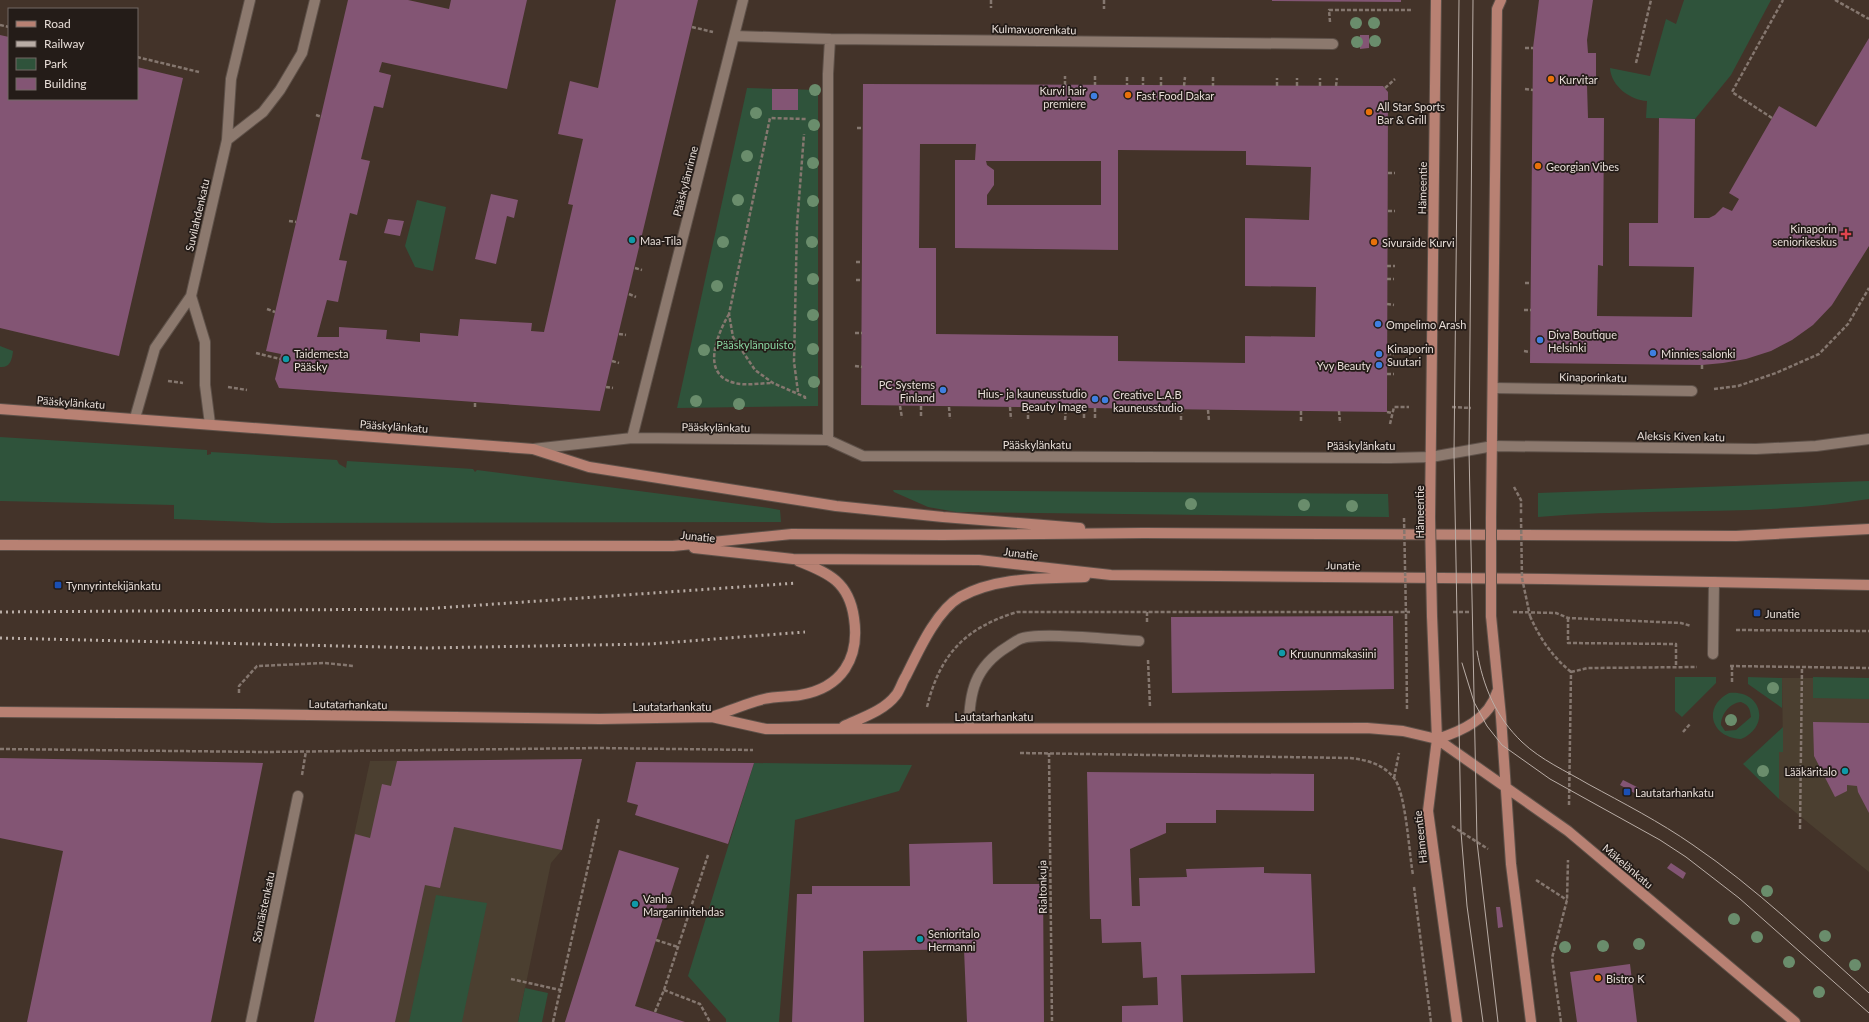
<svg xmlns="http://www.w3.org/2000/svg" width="1869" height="1022" font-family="Lato,sans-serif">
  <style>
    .commercial { fill: #4b3f30 }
    .green { fill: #2f533b; fill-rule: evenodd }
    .building { fill: #835574; fill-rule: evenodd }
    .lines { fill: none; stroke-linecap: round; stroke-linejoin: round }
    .minor-casing { stroke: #5e5149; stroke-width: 12 }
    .major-casing { stroke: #5e5149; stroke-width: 12 }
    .path { stroke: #85776f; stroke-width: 2.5; stroke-dasharray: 4 2; stroke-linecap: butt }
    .minor { stroke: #8c796e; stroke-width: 10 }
    .major { stroke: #b88173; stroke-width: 10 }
    .tram { stroke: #b9ada6; stroke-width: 1 }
    .rail { stroke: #b9ada6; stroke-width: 3; stroke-dasharray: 2 4; stroke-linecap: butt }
    .major-bridge-casing { stroke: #5e5149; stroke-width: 12; stroke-linecap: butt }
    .path-bridge { stroke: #85776f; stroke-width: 2.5; stroke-dasharray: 4 2; stroke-linecap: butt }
    .major-bridge { stroke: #b88173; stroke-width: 10 }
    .tree { fill: #6a8d6c }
    .food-dot { fill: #e8710a; stroke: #241c18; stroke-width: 1.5 }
    .shop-dot { fill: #3f7fe0; stroke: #241c18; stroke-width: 1.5 }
    .health-dot { fill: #e0444e; stroke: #241c18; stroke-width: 1.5 }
    .culture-dot { fill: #0f9aa8; stroke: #241c18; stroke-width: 1.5 }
    .transit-dot { fill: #1a4fb4; stroke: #241c18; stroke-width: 1.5 }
    .labels { text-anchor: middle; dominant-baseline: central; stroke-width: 3.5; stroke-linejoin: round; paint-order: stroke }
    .street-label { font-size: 11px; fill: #e7ddd7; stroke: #241c18 }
    .poi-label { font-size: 11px; fill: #e7ddd7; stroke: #241c18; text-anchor: start }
    .park-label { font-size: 11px; fill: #8ad6a2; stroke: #241c18 }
  </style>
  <rect width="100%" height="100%" fill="#433329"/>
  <path class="commercial" d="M1782,678h87v194l-90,-73v-47l4,-1z
    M582,759l-20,91 -11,13 -33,159h-204l56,-261z"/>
  <path class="green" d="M1684,0h87l-40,75 -36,44 -49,-1 1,-17c-17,-1 -36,-15 -37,-33l40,8 16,-57 10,5z
    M747,88l71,2v316l-141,2z
    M417,200l29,7 -13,64 -18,-4 -10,-21z
    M0,346l13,5c-1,9 -3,17 -13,16z
    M0,437l207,13v5l4,-1v-2l126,8 2,4 7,4 1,-7 126,8 2,3 2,-2 292,38 11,2 1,12 -509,1 -98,-4v-14l-174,-4z
    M1869,481v18c-109,18 -221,8 -331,18v-24z
    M893,490l495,4 1,23 -433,-5 -28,-5 -34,-15z
    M1675,677h41v6l-34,34 -7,-6z
    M1748,677l34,1v30l-34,-24z
    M1813,677l56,1v21l-56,-1z
    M1729,693c33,-3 42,33 12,46 -30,-1 -39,-32 -12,-46zM1741,702c8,3 9,7 10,15l-15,13 -11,1 -4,-6c0,-11 9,-22 20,-23z
    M1783,727v25h-4v47l-36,-35z
    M754,763l158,2 -13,26 -104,29 -16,202h-53v-3l-38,-43z
    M436,895l51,8 -25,119h-53z
    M525,988l23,5 -6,29h-24z"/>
  <path class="building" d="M348,0h60l41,9 2,-9h76l-20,89 -125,-27 -3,10 12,3 -8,33 -9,-2 -13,53 9,2 -13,54 -7,-2 -11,47 8,1 -9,41 -11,-2 -10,37h22v-10l48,3 -1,9 34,3v-9l38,3 2,-17 72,4 -1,8 13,1 29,-127 -5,-1 15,-65 -25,-5 12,-53 28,7 18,-88h82l-98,411 -321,-23 -4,-9 6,-25 -15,-3z
    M1272,0h129v2l-129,-1z
    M1539,0h54l-6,40 1,13h8v32h-9l1,33h16l-1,148 -5,-1 -1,51 95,1 2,-50 -65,-1v-43h29l1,-105 36,1 -1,99h15l6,-3 8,-8 9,4 7,-12 -10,-6 50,-87 37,21 53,-89v208l-37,59 -19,20 -21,15 -21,11 -25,8 -23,4 -21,2 -172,-2 3,-315z
    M0,35l9,2v62h128v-32l46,11 -64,278 -119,-28z
    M1360,35h9v13l-9,1z
    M863,84l520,2 5,6 -1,320 -526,-7zM920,144h56l-1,16h-20v88l163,2v-100l128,1v14l65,2 -2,53 -64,-2v68l71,1 -1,50 -70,-1v27l-127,-2v-25l-182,-2v-86h-17zM986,161h115v44h-114v-10l7,-10v-15l-7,-5z
    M772,89h26v21h-26z
    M491,194l27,6 -4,18 -7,-2 -11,48 -21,-5z
    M388,219l16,2 -4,15 -16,-3z
    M1393,616l1,73 -222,4 -1,-76z
    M1813,722l56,1v90l-11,-21 -1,-6 -10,-1v6l-12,6 -21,-41z
    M0,758l263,5 -52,259h-184l36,-171 -63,-13z
    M582,759l-20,91 -108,-23 -14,61 -15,-3 -30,137h-81l41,-188 15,4 12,-54 9,2 6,-25z
    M636,762l118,1 -26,81 -93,-29 3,-10 -11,-3z
    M1087,772l227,2v37l-98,-1v13h-50v10l-36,16 2,57h8l-1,-28 48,-1 -1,-8 78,-2v6l47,1 4,99 -134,2 2,47h-61v-16l36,-1 -1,-28 -14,1 -2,-36 -39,1 -1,-24h-11z
    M1623,780l16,8 -3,6 -16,-9z
    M992,842l1,42h50l1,138h-77l-3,-73 -101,2 1,71h-72l5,-128h15v-8h98l-1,-42z
    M619,850l60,18 -44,138 50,16h-120z
    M1671,863l15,10 -3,6 -16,-11z
    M1496,907h4l3,20 -5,1z
    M1630,964l7,58h-60l-7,-50z"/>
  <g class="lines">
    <g class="minor-casing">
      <path id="minor" d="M734,36l96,3 503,5
        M227,140l36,-28 17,-22 22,-37 13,-53
        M191,296l36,-156 4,-61 19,-79
        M1493,388l199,3
        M135,418l20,-70 36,-52 14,46v43l5,39
        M632,438l111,-438
        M828,440v-366l2,-35
        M533,449l99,-11 196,2 35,16 527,2 41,-1 62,-11 263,3 60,-3 53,-7
        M1713,654l1,-72
        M969,728c0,-36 6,-61 38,-81 4,-2 8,-6 13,-8 17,-8 95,1 119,2
        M251,1022l47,-226"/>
    </g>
    <g class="major-casing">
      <path id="major" d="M0,409l533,40 56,18 247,39 107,11 137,11
        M1430,518l6,-518
        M1491,518l6,-509 4,-9
        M0,545l673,1 119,-12 151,1 201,-2 592,3 133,-7
        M694,548l99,11 186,1 132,15 436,4 322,6
        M1432,616l5,123 -9,72 29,211
        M1491,616l10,101 10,147 20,158
        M0,712l237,2 363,5 112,-2 54,12 601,-1 36,3 34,8 131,92 227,191
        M712,717c17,-6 35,-14 52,-18 12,-3 24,-2 36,-4 42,-7 60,-37 54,-77 -5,-36 -25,-45 -56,-57
        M844,726c17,-8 40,-15 52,-31 4,-5 6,-13 10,-19 12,-24 30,-65 54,-79 38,-21 84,-18 125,-20
        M1437,739c25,-8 52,-20 60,-47"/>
    </g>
    <path class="path" d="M991,0v8
      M1104,0v9
      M1835,0l34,19
      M1330,22l-1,-12h84
      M0,25l9,2
      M692,27l21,5
      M1525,48h8
      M137,57l62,15
      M1636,63l15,-63
      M1095,76v9
      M1127,77v8
      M1143,77v8
      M1213,77v9
      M1065,85v-9
      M1161,86v-9
      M1184,86l1,-9
      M1277,86v-8
      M1297,86v-8
      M1320,86v-8
      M1336,86l1,-8
      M1385,88l10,-9
      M1525,89l8,1
      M316,115l6,2
      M1772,118l-40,-26 51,-92
      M857,128h6
      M1388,173h7
      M1388,211h7
      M289,221l7,1
      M1388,242h7
      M641,243l7,2
      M856,262h6
      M1387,266h8
      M635,268l7,2
      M1387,279h7
      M856,280h6
      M1525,283h6
      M629,294l7,3
      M1387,304l7,1
      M267,309l8,3
      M1524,310h7
      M729,314c-12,21 -29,61 6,69 11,3 26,0 37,0
      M1387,324h7
      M855,333h7
      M619,334l7,1
      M1524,351l6,1
      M256,353l24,6
      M1387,354h7
      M612,361l7,2
      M1702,365v6
      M855,366l7,1
      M1387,374h7
      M168,381l15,2
      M228,387l19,3
      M606,387l7,1
      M1714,389l24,-3 38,-13 43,-19 29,-30 21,-36
      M798,392l-4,-30 3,-137 7,-91
      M805,399v-2l-32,-14 -18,-13 -22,-33 -4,-23 41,-196 36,1
      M900,406l2,12
      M921,406v12
      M475,407v-5
      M949,407l1,12
      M1010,407l1,12
      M1452,407l19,1
      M1084,408v12
      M1095,408v12
      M1181,410v11
      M1208,410l1,11
      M1301,411v11
      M1339,411l1,12
      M1387,412l5,1
      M1028,419v-11
      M1065,420l1,-12
      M1390,424l4,-17h15
      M1514,487l7,13v14
      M1453,612h17
      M1513,612l43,1 12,5 113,5 10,3
      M1406,615l1,94
      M1530,616c10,23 22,40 41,56
      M1568,618v25l108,1v23
      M1147,622v-11
      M1736,630l133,1
      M1148,660l2,47
      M1730,666l139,2
      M1732,666v18
      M1571,672l17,-4 109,-1
      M239,693v-7l18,-20 68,-3 29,3
      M927,707c13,-53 38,-79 90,-95h393
      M1683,732l7,-8
      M0,749l264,3 334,-4 155,2
      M1020,753l330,5c17,2 33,6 44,20 12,15 15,75 19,97
      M1049,753l3,269
      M302,775l4,-24
      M1394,778l5,-25
      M1569,805l2,-133
      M1452,826l36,23
      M1800,829l2,-162
      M1536,880l31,20
      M1414,887l17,135
      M656,940l22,7
      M511,979l49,11
      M664,990l36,14 10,18
      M655,1012l9,-22 44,-135
      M553,1022l46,-204
      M1561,1022l-9,-64 15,-58 1,-40"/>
    <use href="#minor" class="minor"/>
    <use href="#major" class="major"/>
    <path class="tram" d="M1459,0l-5,453 7,379 6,74 16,116
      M1473,0l-4,450 8,392 21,180
      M1477,651c6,36 19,66 45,91 19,18 44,29 66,42 35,19 72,38 105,61 62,42 120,98 176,148
      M1462,663l12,39 13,24 15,19 48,34 110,61 26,17 53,41 130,115"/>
    <path class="rail" d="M0,612l423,-3 374,-26
      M0,638l426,10 224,-4 155,-12"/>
    <g class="major-bridge-casing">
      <path id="major-bridge" d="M1430,518l2,98
        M1491,616v-98"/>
    </g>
    <path class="path-bridge" d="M1404,518l2,97
      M1521,518l1,60 8,38"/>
    <use href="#major-bridge" class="major-bridge"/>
  </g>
  <g class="tree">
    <circle cx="1356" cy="23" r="6"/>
    <circle cx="1374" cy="23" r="6"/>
    <circle cx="1375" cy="41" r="6"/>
    <circle cx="1357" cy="42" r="6"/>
    <circle cx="815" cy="90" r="6"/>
    <circle cx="756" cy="113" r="6"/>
    <circle cx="814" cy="125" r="6"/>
    <circle cx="747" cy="156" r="6"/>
    <circle cx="813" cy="163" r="6"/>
    <circle cx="738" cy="200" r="6"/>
    <circle cx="813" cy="201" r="6"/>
    <circle cx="723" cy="242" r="6"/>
    <circle cx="812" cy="242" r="6"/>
    <circle cx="813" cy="279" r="6"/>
    <circle cx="717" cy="286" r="6"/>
    <circle cx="813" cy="315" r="6"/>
    <circle cx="813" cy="349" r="6"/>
    <circle cx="704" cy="350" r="6"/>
    <circle cx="814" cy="382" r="6"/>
    <circle cx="696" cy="401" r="6"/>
    <circle cx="739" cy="404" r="6"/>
    <circle cx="1191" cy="504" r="6"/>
    <circle cx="1304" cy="505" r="6"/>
    <circle cx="1352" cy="506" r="6"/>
    <circle cx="1773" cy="688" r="6"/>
    <circle cx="1731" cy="720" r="6"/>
    <circle cx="1763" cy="771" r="6"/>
    <circle cx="1767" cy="891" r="6"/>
    <circle cx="1734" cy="919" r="6"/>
    <circle cx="1825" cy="936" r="6"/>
    <circle cx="1757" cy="937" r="6"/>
    <circle cx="1639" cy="944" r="6"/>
    <circle cx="1603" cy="946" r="6"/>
    <circle cx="1565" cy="947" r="6"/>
    <circle cx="1789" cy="962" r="6"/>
    <circle cx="1855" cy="965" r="6"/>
    <circle cx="1819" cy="992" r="6"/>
  </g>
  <g class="food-dot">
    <circle cx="1551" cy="79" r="4"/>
    <circle cx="1128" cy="95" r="4"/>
    <circle cx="1369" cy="112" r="4"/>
    <circle cx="1538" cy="166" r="4"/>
    <circle cx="1374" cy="242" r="4"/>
    <circle cx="1598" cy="978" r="4"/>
  </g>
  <g class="shop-dot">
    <circle cx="1094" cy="96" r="4"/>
    <circle cx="1378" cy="324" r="4"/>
    <circle cx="1540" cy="340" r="4"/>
    <circle cx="1653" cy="353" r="4"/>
    <circle cx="1379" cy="354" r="4"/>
    <circle cx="1379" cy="365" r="4"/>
    <circle cx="943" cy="390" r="4"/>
    <circle cx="1095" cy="399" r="4"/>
    <circle cx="1105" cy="400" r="4"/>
  </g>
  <path class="health-dot" d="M1844 228h4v4h4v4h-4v4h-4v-4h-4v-4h4z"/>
  <g class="culture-dot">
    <circle cx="632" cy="240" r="4"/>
    <circle cx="286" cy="359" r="4"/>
    <circle cx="1282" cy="653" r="4"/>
    <circle cx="1845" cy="771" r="4"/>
    <circle cx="635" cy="904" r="4"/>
    <circle cx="920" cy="939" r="4"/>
  </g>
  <g class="transit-dot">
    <rect x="54" y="581" width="8" height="8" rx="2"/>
    <rect x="1753" y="609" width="8" height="8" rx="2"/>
    <rect x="1623" y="788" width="8" height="8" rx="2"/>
  </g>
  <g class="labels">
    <g class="street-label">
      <text transform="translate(1034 29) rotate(1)">Kulmavuorenkatu</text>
      <text transform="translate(685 181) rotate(-76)">Pääskylänrinne</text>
      <text transform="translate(1422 188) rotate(-89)">Hämeentie</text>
      <text transform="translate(197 215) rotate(-77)">Suvilahdenkatu</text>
      <text transform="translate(1593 377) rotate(1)">Kinaporinkatu</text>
      <text transform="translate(71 402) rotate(4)">Pääskylänkatu</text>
      <text transform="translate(394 426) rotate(4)">Pääskylänkatu</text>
      <text transform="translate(716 427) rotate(1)">Pääskylänkatu</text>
      <text transform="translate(1681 436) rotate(1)">Aleksis Kiven katu</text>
      <text x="1037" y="444">Pääskylänkatu</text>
      <text x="1361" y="445">Pääskylänkatu</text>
      <text transform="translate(1419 512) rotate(-90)">Hämeentie</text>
      <text transform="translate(698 536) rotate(6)">Junatie</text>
      <text transform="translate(1021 553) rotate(7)">Junatie</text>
      <text transform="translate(1343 565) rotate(1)">Junatie</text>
      <text transform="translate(348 704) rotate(1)">Lautatarhankatu</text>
      <text x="672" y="706">Lautatarhankatu</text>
      <text x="994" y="716">Lautatarhankatu</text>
      <text transform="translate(1420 837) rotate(-96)">Hämeentie</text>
      <text transform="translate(1628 866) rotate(40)">Mäkelänkatu</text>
      <text transform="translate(1042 887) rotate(-91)">Rialtonkuja</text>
      <text transform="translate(263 907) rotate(-78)">Sörnäistenkatu</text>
    </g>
    <g class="poi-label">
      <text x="1559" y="79">Kurvitar</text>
      <text x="1086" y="90" text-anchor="end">Kurvi hair<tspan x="1086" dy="13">premiere</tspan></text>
      <text x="1136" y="95">Fast Food Dakar</text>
      <text x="1377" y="106">All Star Sports<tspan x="1377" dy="13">Bar &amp; Grill</tspan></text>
      <text x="1546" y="166">Georgian Vibes</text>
      <text x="1837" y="228" text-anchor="end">Kinaporin<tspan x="1837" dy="13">seniorikeskus</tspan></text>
      <text x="640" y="240">Maa-Tila</text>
      <text x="1382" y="242">Sivuraide Kurvi</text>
      <text x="1386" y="324">Ompelimo Arash</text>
      <text x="1548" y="334">Diva Boutique<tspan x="1548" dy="13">Helsinki</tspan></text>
      <text x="1387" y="348">Kinaporin<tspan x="1387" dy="13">Suutari</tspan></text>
      <text x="294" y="353">Taidemesta<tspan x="294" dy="13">Pääsky</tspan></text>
      <text x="1661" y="353">Minnies salonki</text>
      <text x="1371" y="365" text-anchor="end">Yvy Beauty</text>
      <text x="935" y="384" text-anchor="end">PC Systems<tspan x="935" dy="13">Finland</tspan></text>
      <text x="1087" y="393" text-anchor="end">Hius- ja kauneusstudio<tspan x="1087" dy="13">Beauty Image</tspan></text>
      <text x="1113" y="394">Creative L.A.B<tspan x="1113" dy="13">kauneusstudio</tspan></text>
      <text x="66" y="585">Tynnyrintekijänkatu</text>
      <text x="1765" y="613">Junatie</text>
      <text x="1290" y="653">Kruununmakasiini</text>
      <text x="1837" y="771" text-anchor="end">Lääkäritalo</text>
      <text x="1635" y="792">Lautatarhankatu</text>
      <text x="643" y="898">Vanha<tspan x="643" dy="13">Margariinitehdas</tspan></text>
      <text x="928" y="933">Senioritalo<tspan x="928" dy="13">Hermanni</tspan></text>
      <text x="1606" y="978">Bistro K</text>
    </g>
    <g class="park-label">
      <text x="755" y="344">Pääskylänpuisto</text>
    </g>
  </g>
  <rect x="8" y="8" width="130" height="92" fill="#241c18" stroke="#726964"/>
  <rect x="16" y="21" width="20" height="6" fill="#b88173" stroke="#726964"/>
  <text x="44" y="28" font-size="12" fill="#e7ddd7">Road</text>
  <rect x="16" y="41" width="20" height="6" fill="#b9ada6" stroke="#726964"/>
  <text x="44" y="48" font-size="12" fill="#e7ddd7">Railway</text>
  <rect x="16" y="58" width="20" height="12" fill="#2f533b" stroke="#726964"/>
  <text x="44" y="68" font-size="12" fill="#e7ddd7">Park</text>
  <rect x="16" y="78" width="20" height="12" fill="#835574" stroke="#726964"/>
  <text x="44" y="88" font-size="12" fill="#e7ddd7">Building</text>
</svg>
